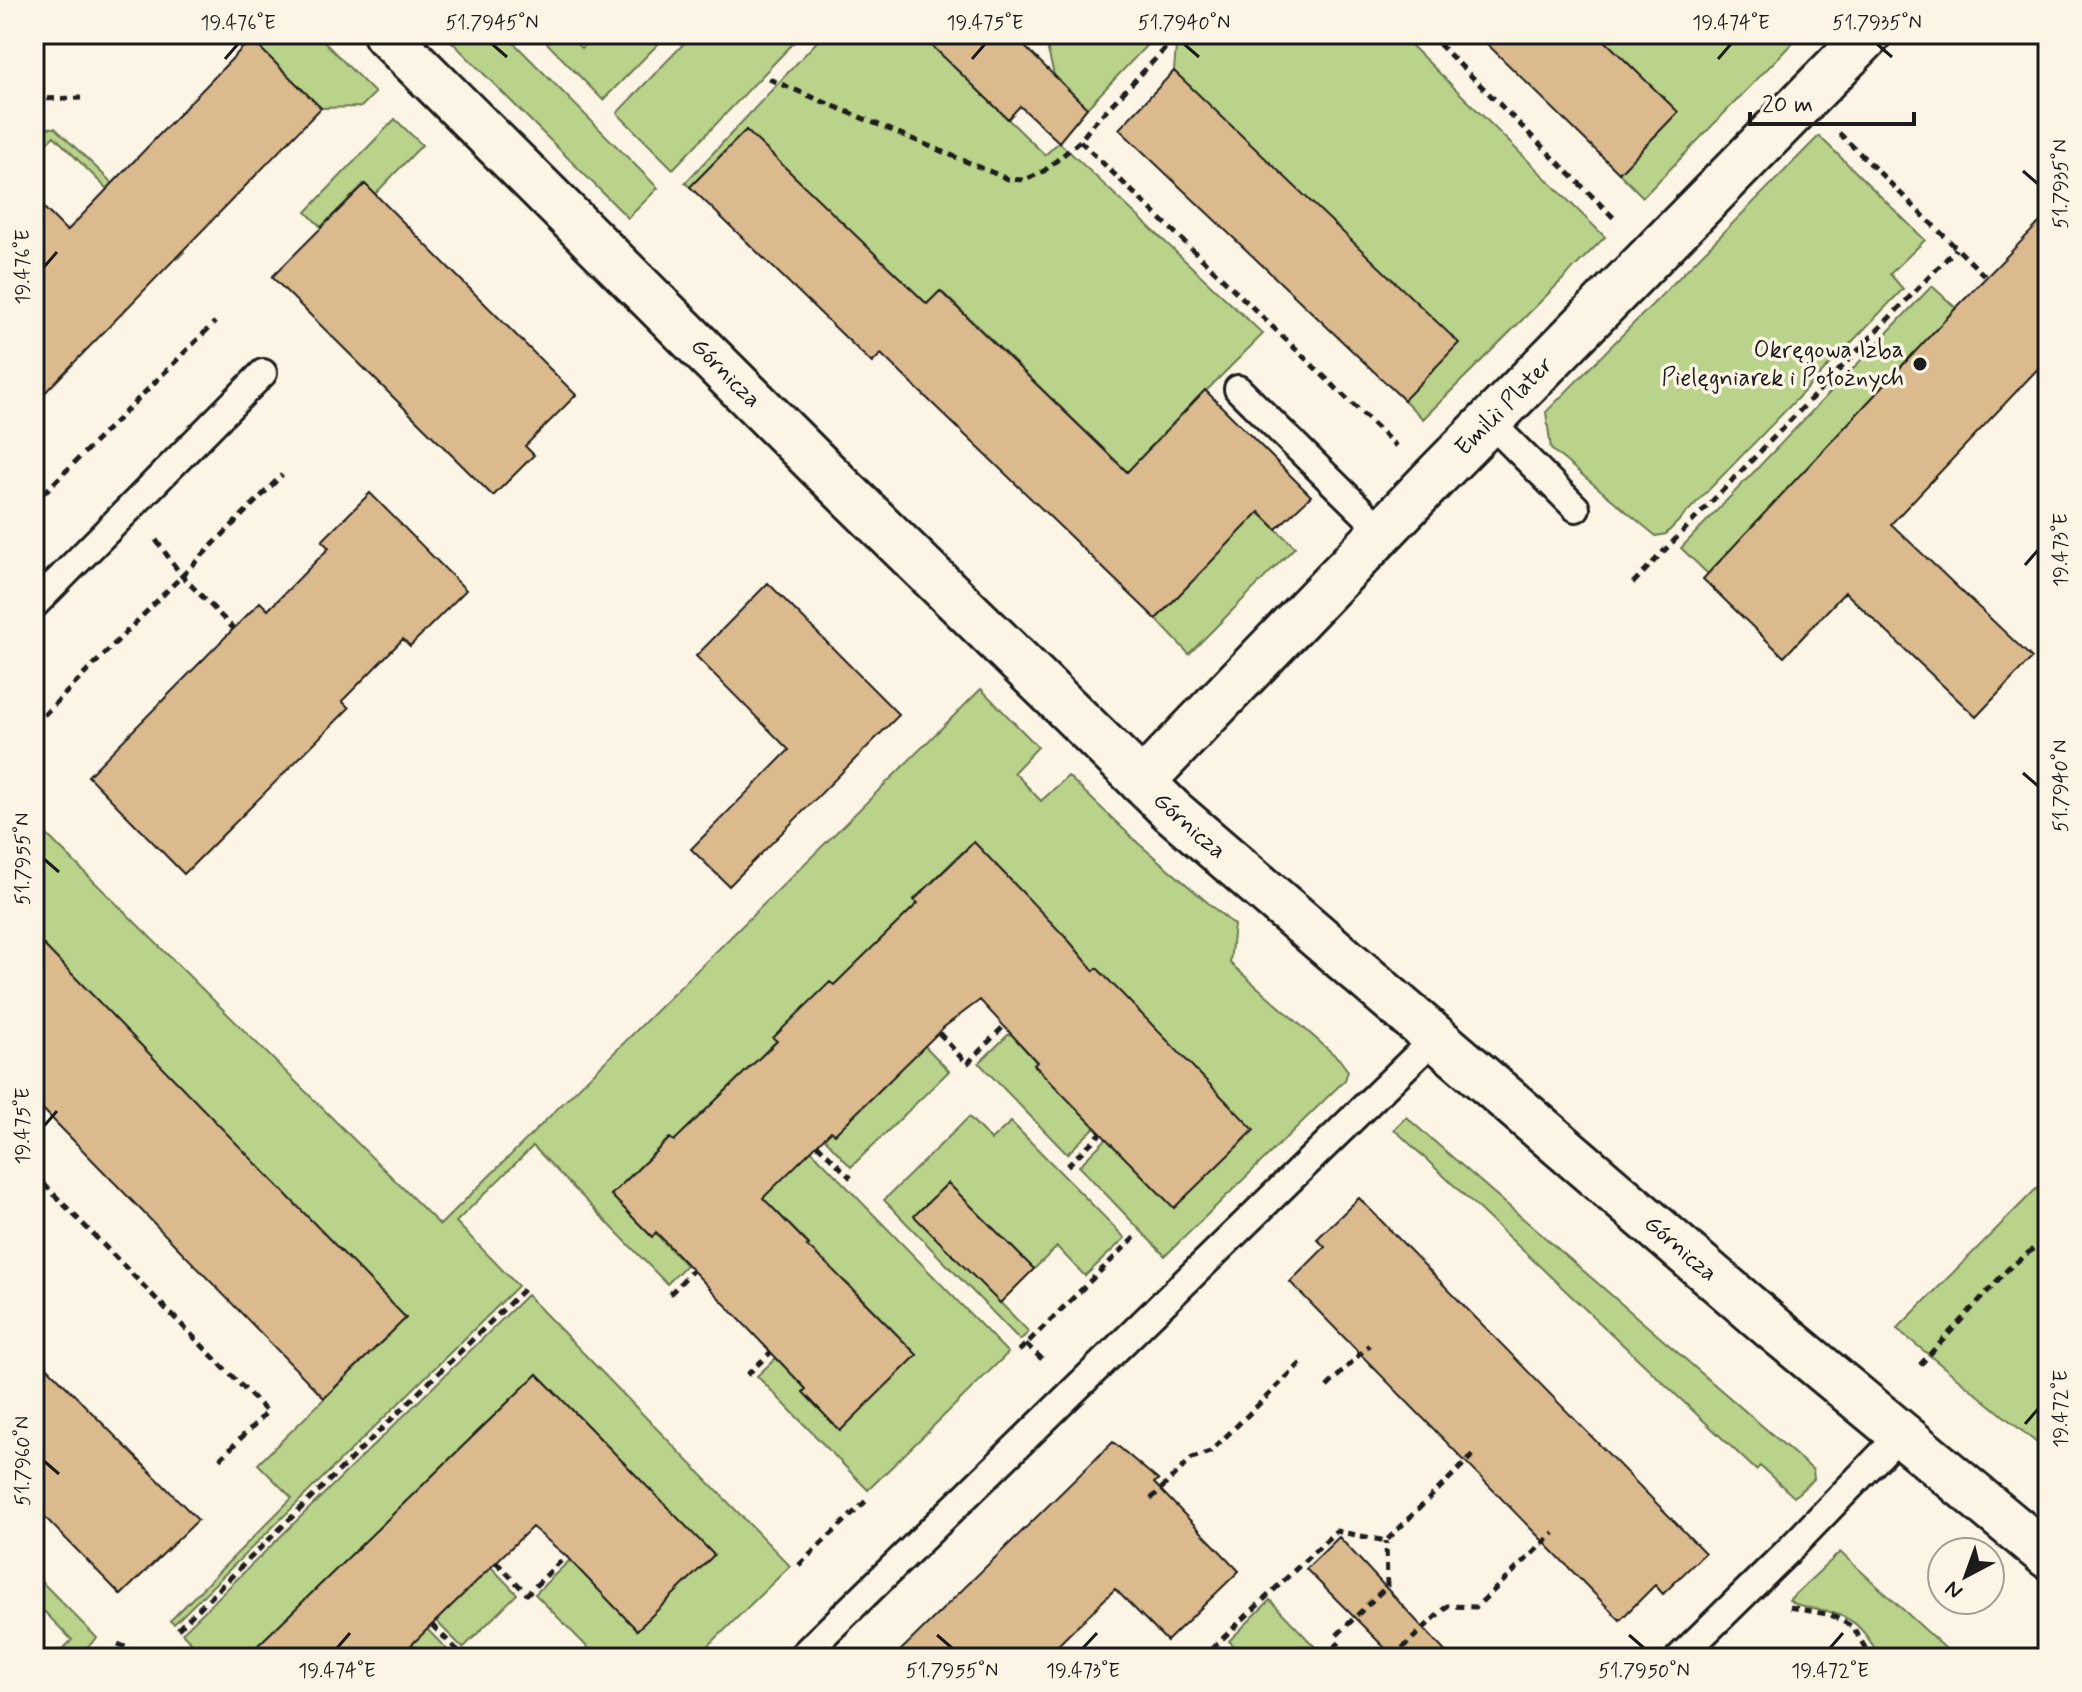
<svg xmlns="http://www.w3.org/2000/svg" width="2082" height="1692" font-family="Mynerve,sans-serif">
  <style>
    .green { fill: #b9d38a; stroke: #6a7853; stroke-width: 2 }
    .building { fill: #dbbb8e; stroke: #1c1c1c; stroke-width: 2 }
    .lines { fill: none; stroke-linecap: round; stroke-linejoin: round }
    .service-casing { stroke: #1c1c1c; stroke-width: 32 }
    .minor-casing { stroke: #1c1c1c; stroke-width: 50 }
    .path { stroke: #1c1c1c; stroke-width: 5; stroke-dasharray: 8 6; stroke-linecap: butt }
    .service { stroke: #fcf5e5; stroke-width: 26 }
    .minor { stroke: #fcf5e5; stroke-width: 44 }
    .ticks { fill: none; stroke: #1c1c1c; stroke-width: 3 }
    .poi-dot { fill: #1c1c1c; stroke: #fcf5e5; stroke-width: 3 }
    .labels { text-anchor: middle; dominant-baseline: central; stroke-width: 7; stroke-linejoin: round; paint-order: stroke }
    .poi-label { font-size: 24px; fill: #1c1c1c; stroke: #fcf5e5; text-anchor: end }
    .street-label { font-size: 24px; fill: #1c1c1c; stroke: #fcf5e5 }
    .neatline { fill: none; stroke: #1c1c1c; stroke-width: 3 }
    .ticks-label { font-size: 20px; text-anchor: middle; fill: #1c1c1c }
  </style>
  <rect width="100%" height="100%" fill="#fcf5e5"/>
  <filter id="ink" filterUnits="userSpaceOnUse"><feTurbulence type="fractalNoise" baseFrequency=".0125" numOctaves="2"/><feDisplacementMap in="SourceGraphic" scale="16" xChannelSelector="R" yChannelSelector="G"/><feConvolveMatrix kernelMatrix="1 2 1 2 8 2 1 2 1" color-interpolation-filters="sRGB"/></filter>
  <g filter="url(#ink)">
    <path class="green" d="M257,34h59l59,59 -14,14 -40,1 -70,-69z
      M505,34l153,154 -30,30 -183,-183z
      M538,34h28l15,14 14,-14h73l-65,66z
      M693,34h109l-129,135 -56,-56z
      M824,34h96l125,121 14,-13 204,192 -94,94 126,119 -106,107 -33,-35 59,-62 -274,-266 -14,13 -181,-174 -56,57 -5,-4z
      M1044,34h108l-6,12 -59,62 -33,-33z
      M1177,34h223l205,203 -182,182 -19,-19 -230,-329z
      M1598,34h203l-158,163 -24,-24 59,-61z
      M395,119l27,26 -47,49 -11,-10 -43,43 -15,-15z
      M34,127l21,1 129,124 -7,7 -123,-123 -20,19z
      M1819,136l106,104 -35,34 13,15 -237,245 -10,2 -105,-87 -5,-37z
      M1932,286l24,22 -248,266 -27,-26z
      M981,689l57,58 -24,25 27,29 27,-25 71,68 95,81 -4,38 109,96 9,12 -3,9 -180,176 -86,-90 27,-27 2,1 146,-10v-1l-3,-2 -3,3 -13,-19 -138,-142 -3,3 -32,-32 4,-3 -3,-4 -4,3 -33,-40 -53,-54 -59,57 4,4 -244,238 -5,-3 -58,57 40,41 4,-3 31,32 -19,19 -134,-138 -77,76 62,64 -344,338 -4,-3 122,-123 -34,-34 148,-146 -372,-383v-113l406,403z
      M1010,1033l85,94 -28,27 -88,-91z
      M920,1044l3,3 2,-1 24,25 -98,96 -27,-29 7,-7 4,3 54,-53z
      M969,1117l22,23 20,-18 114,116 -40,38 -28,-29 -23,22 -86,-86 -33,32 114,117 -9,8 -136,-140z
      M1406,1117l407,353 1,9 -20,18 -34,-31 -4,4 -362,-341z
      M811,1150l197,203 -140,137 -111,-114 19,-18 30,31 -3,3 37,38 77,-75 -70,-72 -19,-12 3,-4 -3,-2 -3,2 -19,-19 3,-4 -50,-50z
      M2048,1177v275l-151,-123z
      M527,1295l263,271 -94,92h-98l-63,-64 35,-34 67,69 77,-74 -177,-181 -292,284h-38l-25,-25z
      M1840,1552l116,106h-76c-18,-34 -29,-43 -67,-50 -9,-2 -16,-2 -24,-8z
      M491,1567l26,27 -54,54 -27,-27z
      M34,1574l63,64 -21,20h-22l18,-18 -38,-39z
      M1270,1600l47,49 -9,9h-61l-18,-17z
      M427,1629l27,28 -56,1z"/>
    <path class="building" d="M920,34h92l75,74 -28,34 -39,-36 -12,13z
      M1477,34h121l80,78 -59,61z
      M251,39l70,69 -287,296v-206l33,33z
      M1174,71l285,272 -55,57 -285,-271z
      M746,130l181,174 13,-13 187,181 78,-82 106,106 -35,33 -17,-17 -103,107 -275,-265 -9,9 -182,-176z
      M365,184l211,211 -51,51 9,9 -41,41 -221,-219z
      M2048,214v144l-157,166 141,134 -56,59 -131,-125 -61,65 -81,-78 253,-271z
      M370,493l96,97 -56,56 -7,-7 -61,62 7,7 -165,166 -96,-98 172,-174 8,8 61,-62 -7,-7z
      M768,583l131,132 -170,171 -38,-37 98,-99 -93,-94z
      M974,842l96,100 24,29 3,-3 157,162 -80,78 -140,-143 3,-3 -57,-62 -36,27 -109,107 -4,-3 -68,67 46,47 -2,1 23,21 87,88 -77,76 -37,-39 3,-3 -150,-157 -4,5 -41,-42 59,-57 4,3 103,-100 -4,-3 57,-56 4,3 84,-82 -4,-3z
      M34,935l372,383 -82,80 -290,-298z
      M948,1183l86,86 -34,34 -86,-87z
      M1359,1198l346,355 -42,41 -8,-9 -35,35 -330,-338 35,-35 -8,-8z
      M34,1354l164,166 -77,75 -87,-89z
      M537,1374l177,181 -77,75 -71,-74 -34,-29 -134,131h-153z
      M1113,1442l45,38 -4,3 85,88 -72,70 -52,-52 -70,69h-152z
      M1339,1537l112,121h-56l-89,-89z"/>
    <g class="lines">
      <g class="service-casing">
        <path id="service" d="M1238,389l144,142
          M1489,421l87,87
          M34,605l229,-232
          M800,1658l637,-622
          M1679,1658l109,-107 113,-117"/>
      </g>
      <g class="minor-casing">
        <g id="minor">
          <path id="s1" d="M386,34l433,432 353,345 601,517 275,228"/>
          <path id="s2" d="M1142,782l290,-302 437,-446"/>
        </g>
      </g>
      <path class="path" d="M1429,34l187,186
        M769,79l239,100 17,1 19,-9 36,-30 13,-17 71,-74 1,-16
        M34,102l4,-3 43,-1
        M1839,133l148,145
        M1080,141l316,305
        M34,503l181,-181
        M156,540l26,36 52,53
        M1633,583l323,-334
        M34,725l248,-250
        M939,1033l28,31 37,-38
        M817,1144l34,34
        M1067,1166l34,-33
        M34,1174l233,238 -47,47
        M670,1294l22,-23
        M1026,1344l20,19
        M1019,1351l116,-114
        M1920,1365l88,-96 40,-32
        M747,1375l24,-23
        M1327,1387l42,-42
        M1151,1499l41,-41 18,-6 92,-90
        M496,1562l31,32 39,-38
        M799,1565l69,-66
        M1790,1607l41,8 22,12 18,31
        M432,1625l31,31
        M178,1629l349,-343
        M1337,1635l50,-49 -1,-45
        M118,1644l34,14
        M1202,1658l134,-127 50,10 89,-88
        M1324,1658l18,-18
        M1392,1658l55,-52 29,1 78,-74"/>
      <use href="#service" class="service"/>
      <use href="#minor" class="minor"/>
    </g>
  </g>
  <path class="ticks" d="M492,44l15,13M1184,44l15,13M1877,44l15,13M225,59l13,-15M972,59l13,-15M1718,59l13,-15M2023,171l15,13M44,267l13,-15M2025,565l13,-15M2023,773l15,13M44,859l15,13M44,1126l13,-15M2025,1424l13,-15M44,1461l15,13M937,1635l15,13M1629,1635l15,13M337,1648l13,-15M1083,1648l14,-15M1830,1648l13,-15"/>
  <circle class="poi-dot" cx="1920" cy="364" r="8"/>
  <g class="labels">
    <g class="poi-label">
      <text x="1904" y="350">Okręgowa Izba<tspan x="1904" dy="28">Pielęgniarek i Położnych</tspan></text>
    </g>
    <g class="street-label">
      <text stroke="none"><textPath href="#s1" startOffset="480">Górnicza</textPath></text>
      <text stroke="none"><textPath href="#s2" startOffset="522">Emilii Plater</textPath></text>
      <text stroke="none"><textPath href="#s1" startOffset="1128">Górnicza</textPath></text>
      <text stroke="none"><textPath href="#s1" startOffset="1776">Górnicza</textPath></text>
    </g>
  </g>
  <rect width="2082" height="1692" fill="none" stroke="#fcf5e5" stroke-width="88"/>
  <g transform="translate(1966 1576) rotate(221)"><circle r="38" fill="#fcf5e5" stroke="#a29e95" stroke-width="2"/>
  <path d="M0-6L14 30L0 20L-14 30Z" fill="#1c1c1c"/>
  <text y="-12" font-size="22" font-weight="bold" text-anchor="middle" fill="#1c1c1c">N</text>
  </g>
  <path d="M1750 112v12h164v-12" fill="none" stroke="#1c1c1c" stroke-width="4"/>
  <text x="1762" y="112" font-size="24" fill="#1c1c1c" stroke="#fcf5e5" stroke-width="6" paint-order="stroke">20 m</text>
  <rect x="44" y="44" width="1994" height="1604" class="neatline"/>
  <g class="ticks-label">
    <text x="238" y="29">19.476°E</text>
    <text x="492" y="29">51.7945°N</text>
    <text x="985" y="29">19.475°E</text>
    <text x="1184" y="29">51.7940°N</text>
    <text x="1731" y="29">19.474°E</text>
    <text x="1877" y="29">51.7935°N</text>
    <text transform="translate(2060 184) rotate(-90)" y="7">51.7935°N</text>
    <text transform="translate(22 267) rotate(-90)" y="7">19.476°E</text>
    <text transform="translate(2060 550) rotate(-90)" y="7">19.473°E</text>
    <text transform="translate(2060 786) rotate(-90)" y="7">51.7940°N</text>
    <text transform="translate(22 859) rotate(-90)" y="7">51.7955°N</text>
    <text transform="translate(22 1126) rotate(-90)" y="7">19.475°E</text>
    <text transform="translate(2060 1409) rotate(-90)" y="7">19.472°E</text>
    <text transform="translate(22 1461) rotate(-90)" y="7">51.7960°N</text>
    <text x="337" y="1677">19.474°E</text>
    <text x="952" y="1677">51.7955°N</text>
    <text x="1083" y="1677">19.473°E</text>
    <text x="1644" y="1677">51.7950°N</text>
    <text x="1830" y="1677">19.472°E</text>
  </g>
</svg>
